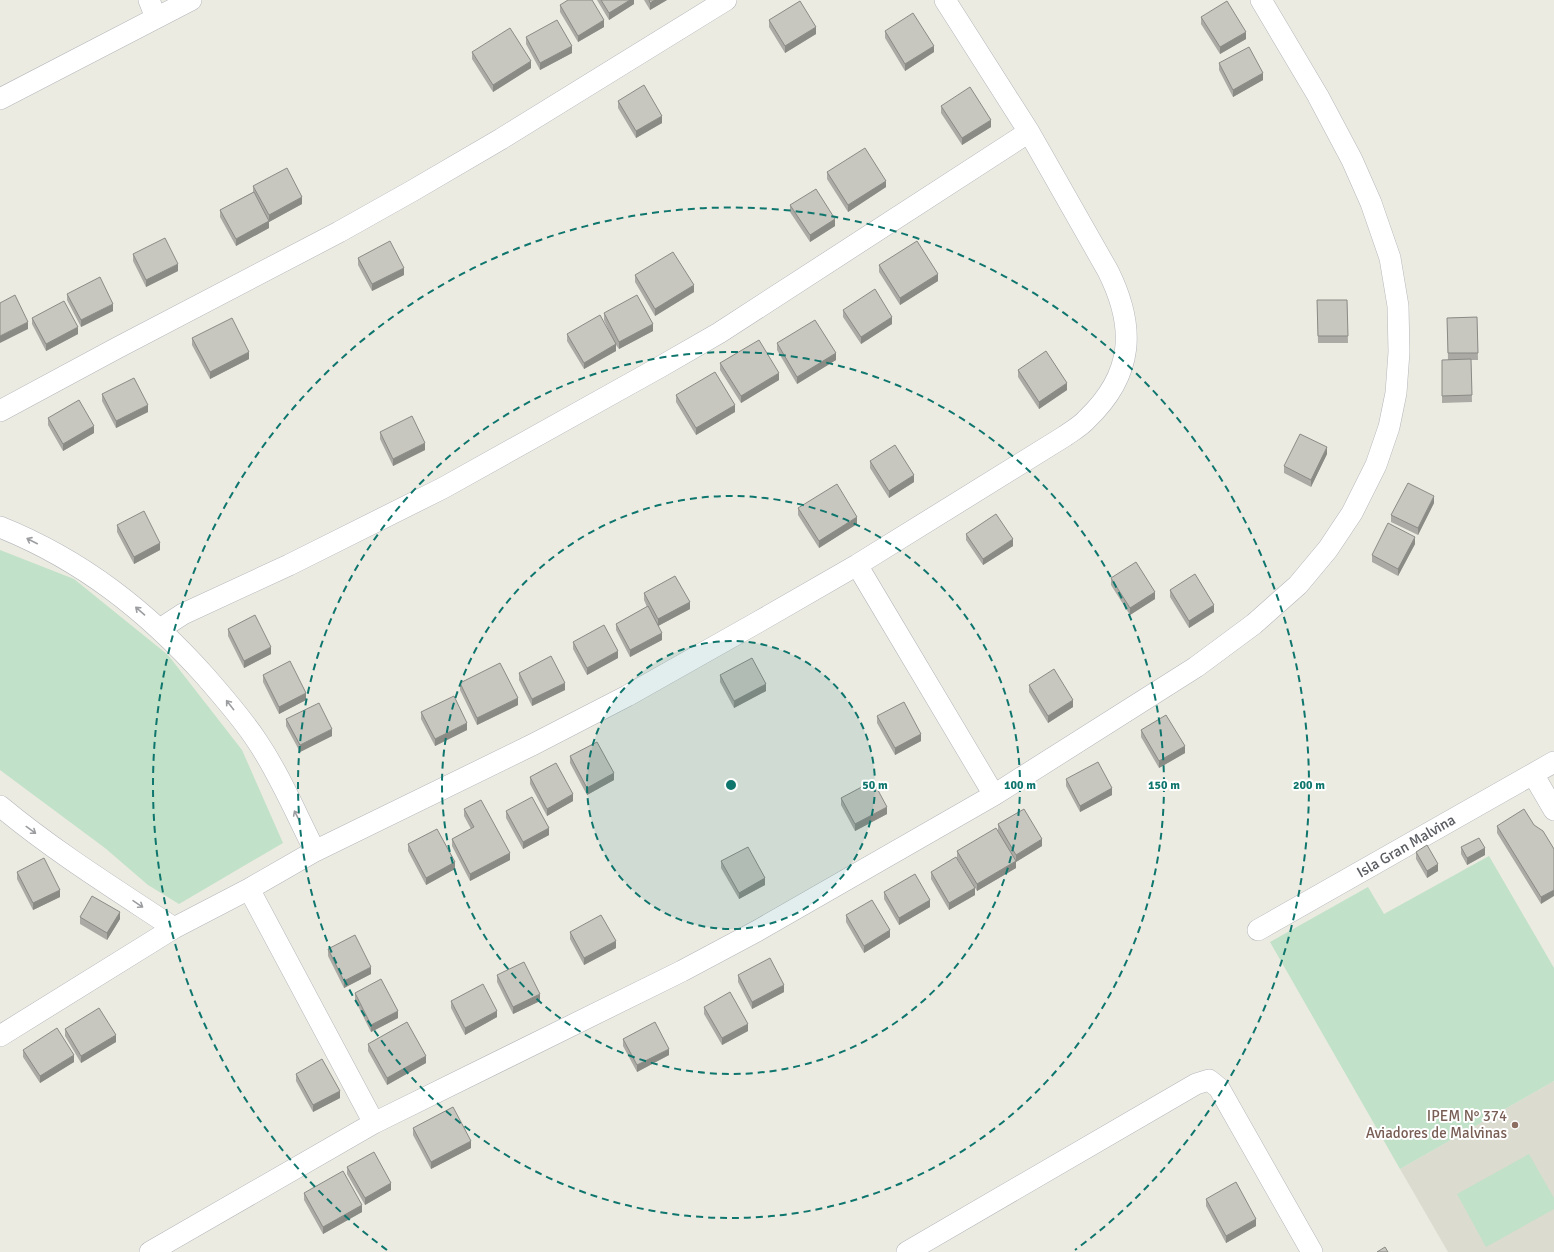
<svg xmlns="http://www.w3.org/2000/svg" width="1554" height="1252" font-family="Signika,sans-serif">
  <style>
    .education { fill: #dbdbd0 }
    .green { fill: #c1e1c8 }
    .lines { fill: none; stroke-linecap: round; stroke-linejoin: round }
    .street-casing { stroke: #b5b6bb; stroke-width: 22 }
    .street { stroke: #fff; stroke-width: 21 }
    .wall { fill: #abaaa4 }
    .shaded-wall { fill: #8b8b86 }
    .building { fill: #c7c6bf; stroke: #8b8b86 }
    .oneway { stroke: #9c9da0 }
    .ring { fill: none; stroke: #0f766e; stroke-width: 2; stroke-dasharray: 7 5 }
    .education-dot { fill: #8d6e63; stroke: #fff; stroke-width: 1.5 }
    .labels { text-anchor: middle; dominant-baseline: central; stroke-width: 4; stroke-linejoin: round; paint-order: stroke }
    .street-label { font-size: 15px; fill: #5a5c61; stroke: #fff }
    .education-label { font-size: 15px; fill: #785e54; stroke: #fff; text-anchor: end }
    .centre { fill: #0f766e; stroke: #fff; stroke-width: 2 }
    .ring-label { font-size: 12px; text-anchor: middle; font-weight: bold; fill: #0f766e; stroke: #fff; stroke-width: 4; stroke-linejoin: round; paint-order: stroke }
  </style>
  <rect width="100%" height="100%" fill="#ebebe2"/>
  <path class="education" d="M1554,1081v171h-106l-48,-83z"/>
  <path class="green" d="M0,550l74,29 94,76 74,95 41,93 -104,61 -31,-19 -43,-37 -105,-78z
    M1489,856l65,112v113l-154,88 -130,-227 98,-55 16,27z
    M1529,1154l25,44v11l-68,38 -29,-53z"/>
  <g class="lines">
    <g class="street-casing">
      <path id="street" d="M149,0l7,18
        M0,99l191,-99
        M0,411l117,-63 222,-116 73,-41 89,-52 225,-139
        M0,527c82,33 147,84 206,150 18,21 36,41 51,64 23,34 39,73 58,110
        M857,565l137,230
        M160,629l23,-15 106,-49 154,-77 217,-121 59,-34 310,-201
        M1533,774l21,36
        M0,806c54,45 115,83 174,122
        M249,889l125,234
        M1258,930l296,-168
        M0,1036l174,-108 75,-39 66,-38 217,-106 95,-49 131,-74 99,-57 208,-129c7,-5 16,-10 22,-17 47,-45 49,-92 21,-148l-79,-139 -84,-132
        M150,1252l224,-129 308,-152 75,-40 237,-136 202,-128 58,-43 44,-39 30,-36 24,-36 24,-48 13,-38 7,-34 3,-41 -1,-46 -8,-48 -19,-55 -19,-43 -34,-64 -57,-96
        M907,1252l289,-168 13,-4 10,8 93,164"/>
    </g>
    <use href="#street" class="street"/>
  </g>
  <path class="wall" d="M597,0h37v4l-25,16z
    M644,0h23l-17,10z
    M560,5l44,22 -26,15 -18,-30z
    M1201,17l45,22 -26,15 -19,-30z
    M769,20l47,14 -31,19 -16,-26z
    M885,31l49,21 -29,19 -20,-33z
    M526,37l46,16 -32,17 -14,-26z
    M472,52l59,16 -38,24 -21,-33z
    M1219,63l44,17 -30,17 -14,-27z
    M618,101l44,22 -26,15 -18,-30z
    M941,106l50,21 -29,18 -21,-32z
    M827,172l59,15 -38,25 -21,-33z
    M253,186l49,18 -33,18v6l-33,18 -16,-29v-7l33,-18z
    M790,205l45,21 -25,16 -20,-30z
    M133,254l45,17 -32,16 -13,-26z
    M358,258l46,17 -32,16 -14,-26z
    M879,265l59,16 -38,24 -21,-33z
    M635,275l59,17 -39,24 -20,-34z
    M67,294l46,17 -32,16 -14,-27z
    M1317,300h30l1,43h-30z
    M843,310l49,14 -31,20 -18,-27z
    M604,313l49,18 -34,18 -3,-4v6l-32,18 -17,-28v-7l42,-3 -5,-11z
    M1477,317l1,43h-7l1,42 -30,1v-43h6l-1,-42z
    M32,318l46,16 -32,17 -14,-27z
    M192,338l57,21 -39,20 -18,-34z
    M777,343l59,17 -39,24 -20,-34z
    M720,363l59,17 -38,23 -21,-33z
    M1018,370l49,20 -28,19 -21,-32z
    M102,394l46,18 -32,16 -14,-27z
    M676,395l59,17 -39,23 -20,-33z
    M48,418l46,15 -31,18 -15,-26z
    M380,432l45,18 -32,16 -13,-27z
    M1327,454l-16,33 -27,-14v-7z
    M870,461l44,21 -25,16 -19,-30z
    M1434,503l-16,32 -27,-13v-7z
    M798,508l59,16 -38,24 -21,-33z
    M117,525l43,25 -26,14 -17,-32z
    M966,534l47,12 -30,19 -17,-25z
    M1415,544l-17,32 -26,-14v-7z
    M1111,578l44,21 -25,16 -19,-30z
    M1170,590l44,22 -25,16 -19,-31z
    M644,593l46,16 -32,17 4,14 -32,17 -14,-27v-6l31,-17 -3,-7z
    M228,629l43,25 -27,14 -16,-32z
    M573,642l45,16 -31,17 -14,-26z
    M519,673l46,17 -33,16 -13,-26z
    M263,675l43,25 -27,14 -16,-32z
    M720,675l46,16 -32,17 -14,-26z
    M460,683l58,22 -41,20 -17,-35z
    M1029,685l44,22 -25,16 -19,-31z
    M421,712l46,18 -32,16 -14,-27z
    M877,716l44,25 -26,14 -18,-32z
    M286,719l46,17 -32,16 -14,-26z
    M1141,730l44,23 -26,15 -18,-31z
    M570,756l44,24 -27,15 -17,-32z
    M530,777l43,24 -26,15 -17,-32z
    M1066,779l46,16 -32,17 -14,-26z
    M841,798l46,16 -32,17 -14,-26z
    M464,809l46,51 -40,21 -18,-35v-7l19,-10 -7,-13z
    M506,811l43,24 -26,14 -17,-31z
    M998,824l44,22 -26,16 -18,-31z
    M1534,825l20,24 -13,55 -44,-71v-7z
    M408,844l47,25 -29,16 -18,-34z
    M1461,847l24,8 -18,10 -6,-11z
    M957,851l59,17 -39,23 -20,-33z
    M1416,852l22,19 -11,7 -11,-19z
    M721,861l44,24 -26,14 -18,-31z
    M17,872l43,25 -27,13 -16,-31z
    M931,872l44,23 -26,15 -18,-31z
    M884,892l46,15 -31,18 -15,-26z
    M846,915l44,22 -26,16 -18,-31z
    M80,917l40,2 -13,21 -27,-16z
    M570,932l46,16 -32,17 -14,-26z
    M328,949l43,25 -27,14 -16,-32z
    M497,975l43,26 -27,13 -16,-32z
    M738,975l46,17 -32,17 -14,-27z
    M355,993l43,25 -27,14 -16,-32z
    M451,1001l46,16 -32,18 -14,-27z
    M704,1007l44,24 -26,14 -18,-31z
    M65,1029l51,13 -35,21 -16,-27z
    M623,1039l46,16 -32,17 -14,-26z
    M368,1044l58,19 -39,22 -19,-34z
    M23,1050l51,12 -34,21 -17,-26z
    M296,1074l44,24 -27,14 -17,-31z
    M413,1128l58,20 -40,21 -18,-34z
    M347,1167l44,23 -26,15 -18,-31z
    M304,1193l58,19 -39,22 -19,-34z
    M1206,1199l50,27 -30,17 -20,-37z"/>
  <path class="shaded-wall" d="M630,0h4v4l-25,16v-7z
    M655,0h12l-17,10v-7z
    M604,20v7l-26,15v-6z
    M816,27v7l-31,19v-7z
    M1246,32v7l-26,15v-7z
    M572,46v7l-32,17v-7z
    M934,46v6l-29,19v-7z
    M531,61v7l-38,24v-7z
    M1263,73v7l-30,17v-7z
    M662,116v7l-26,15v-7z
    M991,120v7l-29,18v-7z
    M886,181v6l-38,25v-7z
    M302,197v7l-33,18v6l-33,18v-7l33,-18v-6z
    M835,219v7l-25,16v-7z
    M178,264v7l-32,16v-7z
    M404,268v7l-32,16v-7z
    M938,274v7l-38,24v-7z
    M694,285v7l-39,24v-7z
    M113,304v7l-32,16v-7z
    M892,317v7l-31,20v-7z
    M28,322v7l-28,14v-7z
    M653,324v7l-34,18v-7z
    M78,327v7l-32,17v-7z
    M616,344v7l-32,18v-6z
    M249,352v7l-39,20v-7z
    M836,353v7l-39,24v-7z
    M779,373v7l-38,23v-7z
    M1067,383v7l-28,19v-7z
    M148,405v7l-32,16v-7z
    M735,405v7l-39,23v-7z
    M94,426v7l-31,18v-7z
    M425,443v7l-32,16v-7z
    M1327,447v7l-16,33v-7z
    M914,475v7l-25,16v-7z
    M1434,496v7l-16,32v-7z
    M857,517v7l-38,24v-7z
    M1415,537v7l-17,32v-7z
    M1013,539v7l-30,19v-6z
    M160,543v7l-26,14v-7z
    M1155,592v7l-25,16v-7z
    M690,602v7l-32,17v-7z
    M1214,605v7l-25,16v-7z
    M662,633v7l-32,17v-7z
    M271,647v7l-27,14v-7z
    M618,651v7l-31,17v-7z
    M565,683v7l-33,16v-7z
    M766,684v7l-32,17v-7z
    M306,693v7l-27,14v-7z
    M518,698v7l-41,20v-7z
    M1073,700v7l-25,16v-7z
    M467,723v7l-32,16v-7z
    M332,729v7l-32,16v-7z
    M921,734v7l-26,14v-7z
    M1185,746v7l-26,15v-7z
    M614,773v7l-27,15v-7z
    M1112,788v7l-32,17v-6z
    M573,794v7l-26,15v-7z
    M887,807v7l-32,17v-7z
    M549,828v7l-26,14v-7z
    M1042,839v7l-26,16v-7z
    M1485,848v7l-18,10v-7z
    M510,853v7l-40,21v-7z
    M1016,861v7l-39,23v-7z
    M455,862v7l-29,16v-7z
    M1438,864v7l-11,7v-7z
    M765,878v7l-26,14v-6z
    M975,888v7l-26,15v-7z
    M60,890v7l-27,13v-7z
    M1554,890v6l-13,8v-7z
    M930,900v7l-31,18v-7z
    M120,912v7l-13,21v-7z
    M890,930v7l-26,16v-7z
    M616,941v7l-32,17v-7z
    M371,967v7l-27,14v-7z
    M784,985v7l-32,17v-7z
    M540,994v7l-27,13v-7z
    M398,1011v7l-27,14v-7z
    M497,1011v6l-32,18v-7z
    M748,1024v7l-26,14v-7z
    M116,1035v7l-35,21v-7z
    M669,1049v6l-32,17v-7z
    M74,1055v7l-34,21v-7z
    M426,1056v7l-39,22v-7z
    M340,1091v7l-27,14v-7z
    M471,1141v7l-40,21v-7z
    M391,1183v7l-26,15v-7z
    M362,1205v7l-39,22v-7z
    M1256,1219v7l-30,17v-7z"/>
  <path class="building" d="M568,0h24l12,20 -26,16 -18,-31z
    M601,0h29l-21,13z
    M649,0h6l-5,3z
    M800,1l16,26 -31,19 -16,-26z
    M1227,1l19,31 -26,15 -19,-30z
    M913,13l21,33 -29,18 -20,-33z
    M557,20l15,26 -32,17 -14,-26z
    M510,28l21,33 -38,24 -21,-33z
    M1249,47l14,26 -30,17 -14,-27z
    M644,85l18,31 -26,15 -18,-30z
    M970,87l21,33 -29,18 -21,-32z
    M865,148l21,33 -38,24 -21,-33z
    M287,168l15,29 -33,18 -16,-29z
    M816,189l19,30 -25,16 -20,-30z
    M254,192l15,29 -33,18 -16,-29z
    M165,238l13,26 -32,16 -13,-26z
    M390,241l14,27 -32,16 -14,-26z
    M917,241l21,33 -38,24 -21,-33z
    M673,252l21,33 -39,24 -20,-34z
    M100,277l13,27 -32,16 -14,-26z
    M875,289l17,28 -31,20 -18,-27z
    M15,295l13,27 -28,14v-33z
    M637,295l16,29 -34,18 -15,-29z
    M1317,300h30l1,36h-30z
    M64,301l14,26 -32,17 -14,-26z
    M600,315l16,29 -32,19 -17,-29z
    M1477,317l1,36h-30l-1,-35z
    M232,318l17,34 -39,20 -18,-34z
    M815,320l21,33 -39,24 -20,-34z
    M759,340l20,33 -38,23 -21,-33z
    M1046,351l21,32 -28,19 -21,-32z
    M1471,359l1,36 -30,1v-36z
    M715,372l20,33 -39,23 -20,-33z
    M134,378l14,27 -32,16 -14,-27z
    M79,400l15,26 -31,18 -15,-26z
    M412,416l13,27 -32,16 -13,-27z
    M1300,434l27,13 -16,33 -27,-14z
    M895,445l19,30 -25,16 -19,-30z
    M1408,483l26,13 -16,32 -27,-13z
    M837,484l20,33 -38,24 -21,-33z
    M144,511l16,32 -26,14 -17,-32z
    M996,514l17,25 -30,20 -17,-25z
    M1388,523l27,14 -17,32 -26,-14z
    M1136,562l19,30 -25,16 -19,-30z
    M1195,574l19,31 -25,16 -19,-31z
    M675,576l15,26 -32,17 -14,-26z
    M648,606l14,27 -32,17 -14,-26z
    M255,615l16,32 -27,14 -16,-32z
    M604,625l14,26 -31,17 -14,-26z
    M551,656l14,27 -33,16 -13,-26z
    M752,658l14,26 -32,17 -14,-26z
    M290,661l16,32 -27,14 -16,-32z
    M500,663l18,35 -41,20 -17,-35z
    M1054,669l19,31 -25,16 -19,-31z
    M454,696l13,27 -32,16 -14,-27z
    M904,702l17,32 -26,14 -18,-32z
    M319,703l13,26 -32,16 -14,-26z
    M1166,715l19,31 -26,15 -18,-31z
    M597,742l17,31 -27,15 -17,-32z
    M1098,762l14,26 -32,18 -14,-27z
    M556,763l17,31 -26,15 -17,-32z
    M873,781l14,26 -32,17 -14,-26z
    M532,797l17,31 -26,14 -17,-31z
    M481,800l29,53 -40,21 -18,-35 22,-12 -10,-18z
    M1024,809l18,30 -26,16 -18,-31z
    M1524,809l10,16 9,6 11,18v41l-13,7 -44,-71z
    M996,828l20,33 -39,23 -20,-33z
    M437,829l18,33 -29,16 -18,-34z
    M1479,838l6,10 -18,10 -6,-11z
    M1427,845l11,19 -11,7 -11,-19z
    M748,847l17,31 -26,15 -18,-32z
    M956,857l19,31 -26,15 -18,-31z
    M44,858l16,32 -27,13 -16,-31z
    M915,874l15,26 -31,18 -15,-26z
    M92,896l28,16 -13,21 -27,-16z
    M872,900l18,30 -26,16 -18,-31z
    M601,915l15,26 -32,17 -14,-26z
    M355,935l16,32 -27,14 -16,-32z
    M770,958l14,27 -32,17 -14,-27z
    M524,962l16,32 -27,13 -16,-32z
    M381,979l17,32 -27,14 -16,-32z
    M483,984l14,27 -32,17 -14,-27z
    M730,992l18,32 -26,14 -18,-31z
    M99,1008l17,27 -35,21 -16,-27z
    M407,1022l19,34 -39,22 -19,-34z
    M655,1022l14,27 -32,16 -14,-26z
    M57,1028l17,27 -34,21 -17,-26z
    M322,1059l18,32 -27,14 -17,-31z
    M453,1107l18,34 -40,21 -18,-34z
    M374,1152l17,31 -26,15 -18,-31z
    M343,1171l19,34 -39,22 -19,-34z
    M1236,1182l20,37 -30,17 -20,-37z
    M1385,1247l3,5h-11z"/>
  <defs><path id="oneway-shaft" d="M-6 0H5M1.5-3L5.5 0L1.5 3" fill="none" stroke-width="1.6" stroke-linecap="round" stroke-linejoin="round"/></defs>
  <g class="oneway">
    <use href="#oneway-shaft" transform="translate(32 541) rotate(-153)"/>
    <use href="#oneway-shaft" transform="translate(140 611) rotate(-139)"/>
    <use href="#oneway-shaft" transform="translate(230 705) rotate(-128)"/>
    <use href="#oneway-shaft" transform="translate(297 816) rotate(-117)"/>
    <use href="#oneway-shaft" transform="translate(31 830) rotate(36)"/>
    <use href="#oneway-shaft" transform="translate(138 904) rotate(34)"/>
  </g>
  <circle cx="731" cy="785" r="144" fill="#0f766e" fill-opacity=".12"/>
  <g class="ring">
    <circle cx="731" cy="785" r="144"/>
    <circle cx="731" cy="785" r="289"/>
    <circle cx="731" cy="785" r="433"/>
    <path d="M387 1250A578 578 0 1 1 1075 1250"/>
  </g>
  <circle class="education-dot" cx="1515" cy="1125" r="4"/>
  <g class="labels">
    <g class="street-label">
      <text transform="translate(1406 846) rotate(-30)">Isla Gran Malvina</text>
    </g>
    <g class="education-label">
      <text x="1507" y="1116">IPEM N° 374<tspan x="1507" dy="17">Aviadores de Malvinas</tspan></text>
    </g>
  </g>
  <circle cx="731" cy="785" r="6" class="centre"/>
  <g class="ring-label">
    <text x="875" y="789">50 m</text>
    <text x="1020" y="789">100 m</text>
    <text x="1164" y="789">150 m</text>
    <text x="1309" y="789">200 m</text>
  </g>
</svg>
